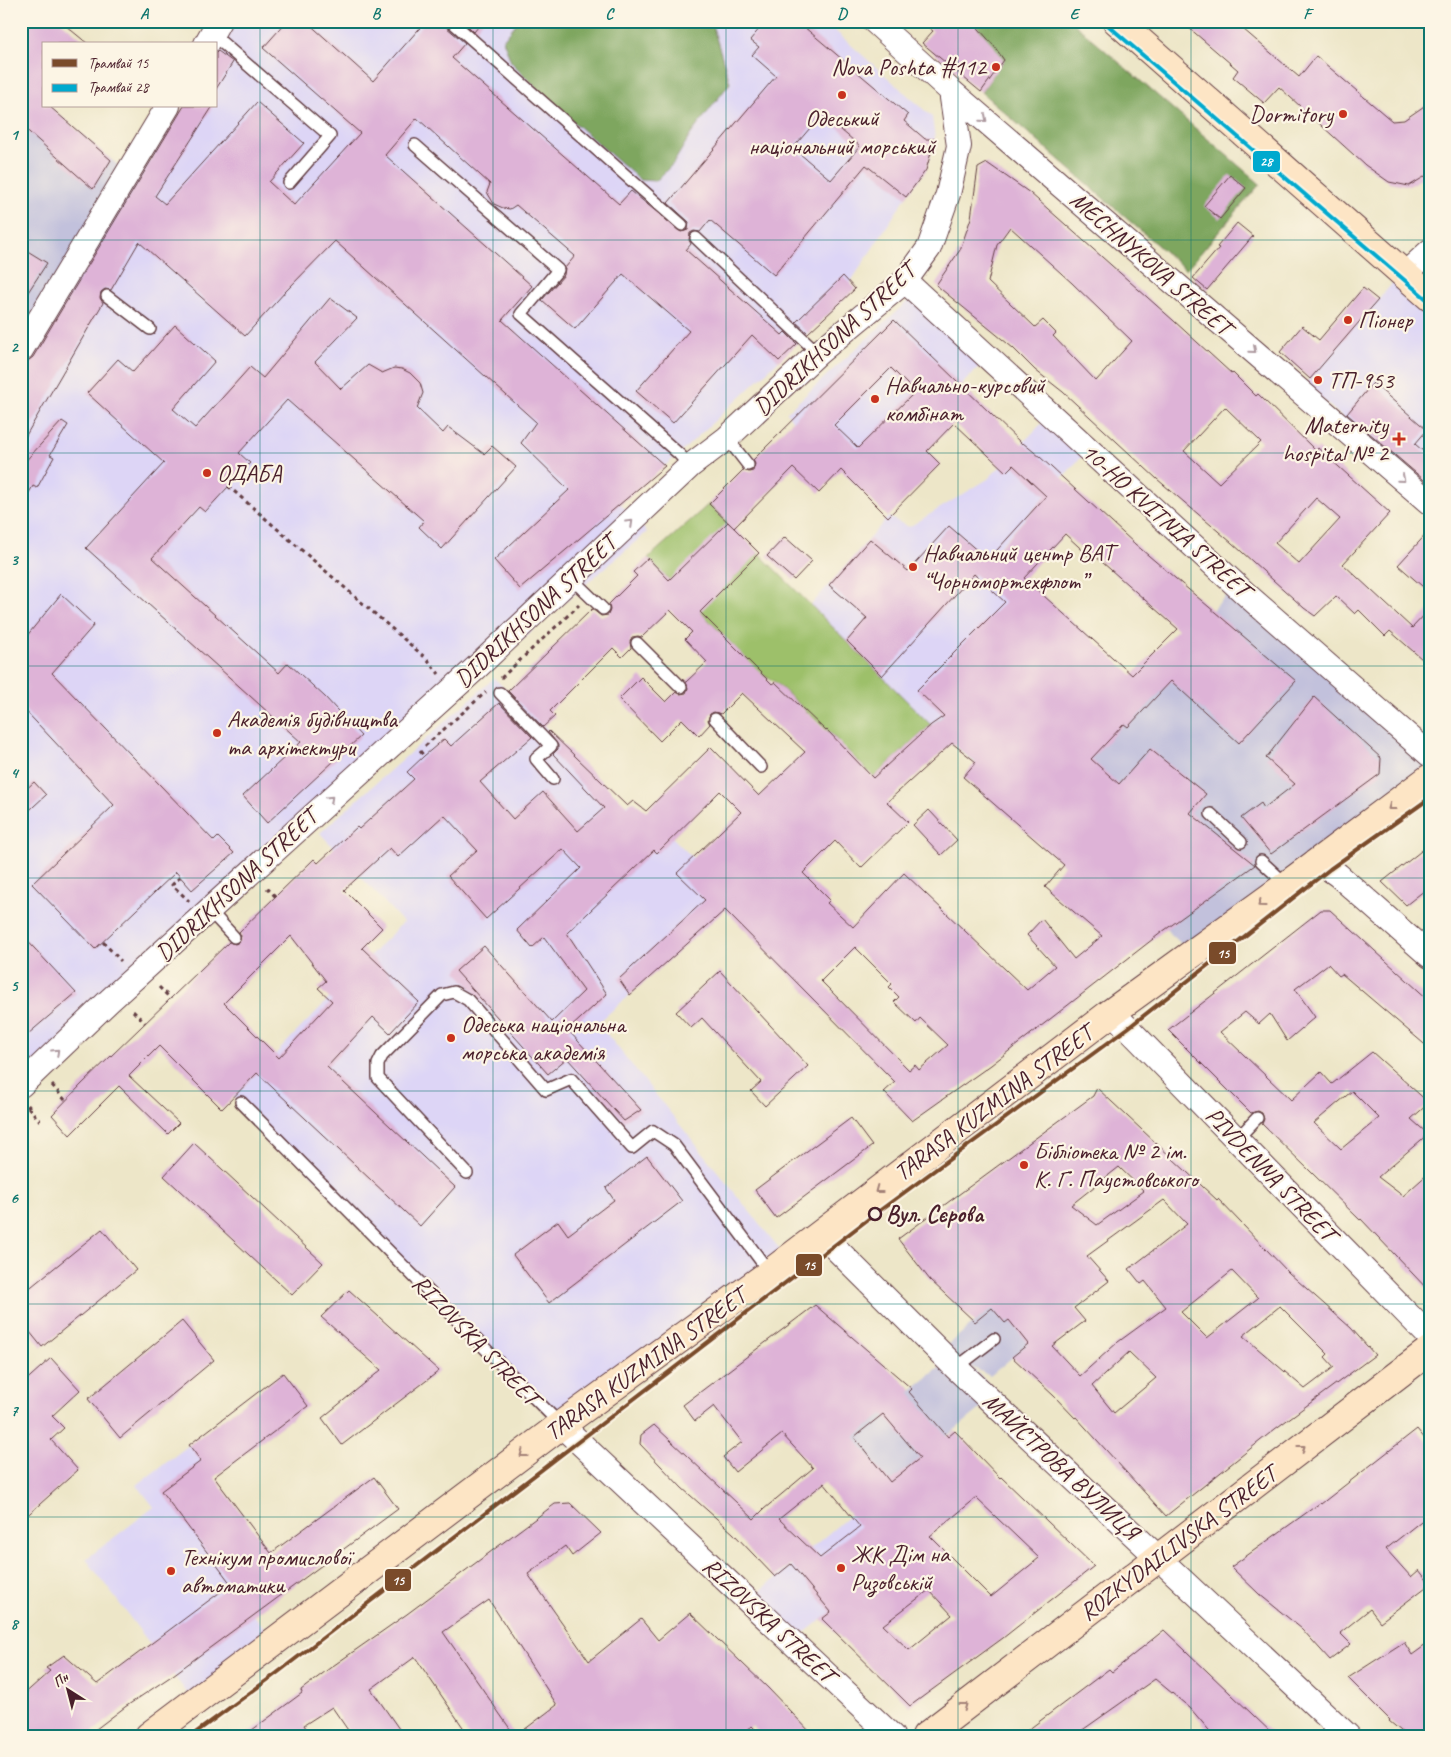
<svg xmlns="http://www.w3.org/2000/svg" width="1451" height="1757" font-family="Caveat,sans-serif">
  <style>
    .built { fill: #ddd5f6 }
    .industrial { fill: #c2c1dc }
    .green { fill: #9dc06a; stroke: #74704a }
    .forest { fill: #7ea65e; stroke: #646244 }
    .building { fill: #deb3d7; fill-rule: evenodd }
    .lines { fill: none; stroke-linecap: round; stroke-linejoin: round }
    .lane-casing { stroke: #623d43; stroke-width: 14 }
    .street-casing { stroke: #623d43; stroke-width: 26 }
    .secondary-casing { stroke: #623d43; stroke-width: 30 }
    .path { stroke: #623d43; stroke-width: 3; stroke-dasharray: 4 4; stroke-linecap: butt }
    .lane { stroke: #fff; stroke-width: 11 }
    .street { stroke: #fff; stroke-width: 24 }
    .secondary { stroke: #fde5c5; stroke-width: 28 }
    .tram-1-casing { stroke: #fcf5e5; stroke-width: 8 }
    .tram-2-casing { stroke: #fcf5e5; stroke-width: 8 }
    .tram-1 { stroke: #7a4b2a; stroke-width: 4 }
    .tram-2 { stroke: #00a9ce; stroke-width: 4 }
    .oneway { stroke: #ae9aa0 }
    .oneway2 { stroke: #a48278 }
    .grid { fill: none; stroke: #0f766e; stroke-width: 1; stroke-opacity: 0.55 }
    .poi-dot { fill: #c8321e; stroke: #fcf5e5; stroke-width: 2 }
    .stop-dot { fill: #fcf5e5; stroke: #4a1f2b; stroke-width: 2.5 }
    .labels { text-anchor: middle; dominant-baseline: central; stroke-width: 4.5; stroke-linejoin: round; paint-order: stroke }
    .poi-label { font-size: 24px; fill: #4a1f2b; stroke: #fcf5e5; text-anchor: start }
    .street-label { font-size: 24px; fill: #4a1f2b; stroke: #fcf5e5 }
    .stop-label { font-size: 24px; font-weight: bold; fill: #4a1f2b; stroke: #fcf5e5; text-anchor: start }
    .line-badge { stroke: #fcf5e5; stroke-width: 2 }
    .badge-label { font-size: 14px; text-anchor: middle; font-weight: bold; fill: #fff }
    .neatline { fill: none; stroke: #0f766e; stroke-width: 2 }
    .grid-label { font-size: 16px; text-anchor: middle; font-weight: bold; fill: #0f766e }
  </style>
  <rect width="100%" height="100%" fill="#fcf5e5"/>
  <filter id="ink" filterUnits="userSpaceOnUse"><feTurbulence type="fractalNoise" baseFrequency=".02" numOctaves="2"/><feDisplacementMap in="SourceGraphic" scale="10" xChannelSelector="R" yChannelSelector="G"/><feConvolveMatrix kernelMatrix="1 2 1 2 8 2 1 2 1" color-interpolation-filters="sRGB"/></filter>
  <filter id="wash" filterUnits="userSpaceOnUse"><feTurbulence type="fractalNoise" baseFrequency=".0096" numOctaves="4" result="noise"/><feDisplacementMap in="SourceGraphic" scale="20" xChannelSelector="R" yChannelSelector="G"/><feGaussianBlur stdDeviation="1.12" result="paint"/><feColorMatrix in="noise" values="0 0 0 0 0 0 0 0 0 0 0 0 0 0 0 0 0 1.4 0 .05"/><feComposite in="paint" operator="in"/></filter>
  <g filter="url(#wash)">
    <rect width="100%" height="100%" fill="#ede6c8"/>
    <path class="built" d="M237,21h587l108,96 3,22 -9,31 -20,27 -56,86 5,6 -176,165 -59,49 27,29 -550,472 -76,72v-712l86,-150 24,-25 53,-83h32v-50z
      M1398,277l32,27v191l-125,-111z
      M910,299l73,64 -124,125 -67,-67 -5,-9z
      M1046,419l39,34 -98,107 53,73 -109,92 -120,-120 77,-88 21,10 79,-48z
      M494,678l132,127 7,-4 13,10 47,47 32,52 -127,113 189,235 -226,166 -327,-327 169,-175 -83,-89z
      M189,1445l82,108 -17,62 19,24 -80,62 -107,-142 68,-52 -17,-22z
      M862,1505l47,47 -105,81 -54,-33z"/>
    <path class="industrial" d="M21,82l23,24h5l78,67 -106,165z
      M1236,586l194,170v21l-239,176 -40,-38 -220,-190 32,-27 150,-1 73,-61z
      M1075,1243l34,38 -81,63 -38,32 -20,-10 29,28 -149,121 -37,-47 135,-107 -7,-11 51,-42z"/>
    <path class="green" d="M709,504l222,221 -57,52 -47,-47 -52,-48 -14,-8 -113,-116z"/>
    <path class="forest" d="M518,21h193l19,62 -39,51 -18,30 -17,17 -16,-1 -92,-80 -37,-38 -8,-22z
      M972,21h99l189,163 -74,86 -205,-178 23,-32z"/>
    <g id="blocks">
      <path class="building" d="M21,21h39l28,23h-44v62h5l62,54 -18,29 -72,-64z
        M287,21h19l67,60 53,-60h18l2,6 19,16 -13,15 167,146 12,-13 50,41 7,-2 1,-8 -21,-19 108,-127 -24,-21 7,-8 -9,-7 16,-19h31l111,94 -4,6 21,18h10l-9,31 -20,27 -40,-32 -92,110 -64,-55 -10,12 -6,-1 -4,2 -1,7 2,4 -5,6 96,85 3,-3 12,12 -18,17 -27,-26 -79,88 -37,-32 53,-60 -66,-57 -48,55 -33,-29 22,-25 1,-7 10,-12 -59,-51 -6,4 -7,-1 -9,-4 -7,-12 3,-8 -73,-66 -32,37 147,131 -30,34 163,146 -145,123 -26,-29 75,-70 -48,-47 15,-21 -201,-181 -49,50 -41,45 -106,-94 -28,48 -6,-1 -4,3 -1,6 3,5 -82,141v-78l12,-9 151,-251h29l-58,90 10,8 92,-102 47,41 -35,39 25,23 66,-72 -97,-85zM822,114l38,32 -29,34 -38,-32z
        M463,21h20l-9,11z
        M920,21h52l22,25 10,14 -23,32 -59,-49 11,-12z
        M1181,21h69l-7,8 56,48 17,-21 76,65 12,-1 26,-18v69l-6,6 -15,9 -20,-4 -24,-17 -86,-78 -15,16 -31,-26 5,-7z
        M218,51l15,11 -17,27v-36z
        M987,163l43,30 144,128 58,53 1,-1 23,23 2,-2 58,57 2,-3 72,65 -47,51 69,64 18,-19v57l-40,-35 -5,5 -26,-26 -4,4 -19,-18 -21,20 -11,-8 -72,-65 -75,-64 -94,-87 -28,-22 -22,-22 -77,-63 24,-35 11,-32 7,-50zM1010,227l62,56 60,58 -36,40 -43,-45 3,-3 -13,-13 -8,7 -47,-45 9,-37zM1225,407l36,35 -42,41 -35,-32zM1316,498l24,21 -41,45 -24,-21z
        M1230,175l16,13 -26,31 -16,-13z
        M1237,223l16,13 -46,54 -14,-12 26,-30 -2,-1z
        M21,247l26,16 -26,40z
        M843,276l12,13 -47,44 -12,-11z
        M1363,288l15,12 -68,79 -30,-27 22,-26 17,14z
        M330,298l27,20 -42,44 26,27 27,-24 14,8 12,-5 8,1 8,4 10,10 3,10 -6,15 26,25 5,-6 36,27 8,-8 24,21 -74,82 -23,-22 5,-6 -137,-121 -48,53 11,10 -45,49 -6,-5 -47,51 127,115 9,-10 37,34 36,39 -94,87 -24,-27 58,-54 -215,-194 78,-85 -77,-70 31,-34 15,13 42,-47 40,36 -42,48 22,19 55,-61 13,11z
        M894,320l128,124 1,-1 17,14 95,87 161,137 -57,62 -68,-62 -43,46 -4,-3 -33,35 28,25 31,-35 56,45 -16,19 65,52 -93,67 -171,133 -79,56 -28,-29 11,-10 -170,-172 -95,85 -11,-16 86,-79 -28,-27 64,-61 -21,-21 -63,62 -3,-3 -87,83 40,61 -39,36 73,80 -17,11 -57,-63 -19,16 -92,-103 28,-25 68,76 32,-31 -40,-54 -12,11 -15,-18 64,-62 -18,-19 -77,70 -38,-43 29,-26 -33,-35 -46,42 -8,-9 -46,42 38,38 -20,20 57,54 -29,31 -17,-16 -46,50 128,120 -35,39 -163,-153 -35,36 -63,-63 -30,30 50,47 -11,11 -49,-48 -49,49 -18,-20 30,-31 147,-142 6,2 4,-2 2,-6 -2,-4 75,-73 4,4 39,-36 2,2 55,-50 -7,-7 17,-16 20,-17 7,7 48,-43 33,34 -52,45 33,37 30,-27 35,39 26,-23 -51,-54 5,-5v-4l-10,-13 1,-1 78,75 6,-5 13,10 65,-64 48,49 46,-44 -63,-59 -21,21 -7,-2 -4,2 -2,6 2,4 -11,12 -17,-17 -22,22 -41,-42 22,-22 25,25 10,-10 4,2 6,-1 2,-5 -2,-6 21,-20 -22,-23 7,-7 -22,-22 -28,27 -4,-1 -6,1 -2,5 1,6 -9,9 -9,-9 -63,63 5,5 -12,11 -35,-36 84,-82 9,7 7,-1 2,-5 -1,-6 28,-28 -4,-4 15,-14 21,22 59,-58 6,6 -25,-24 34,-34 6,2 4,-1 2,-7 -2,-4zM891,368l24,24 -57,56 -24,-23zM954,423l52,49 7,-7 33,31 -58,64 -39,-34 -41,45 -38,-32 -41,46 38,33 -20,23 35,35 92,-102 31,28 -88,88 27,26 -13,9 -58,53 -46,-48 -1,1 -51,-49 -3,2 -72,-72 59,-59 -25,-25 59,-60 26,25 22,-23 47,47 52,-53 -13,-13zM1065,534l26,24 3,-3 84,74 -46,46 -108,-97zM952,743l24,19 -13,15 101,88 -19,22 57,49 -28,23 -32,-40 -15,16 28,31 -28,24 -123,-117 -51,54 -26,-24 3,-3 -27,-27 32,-32 26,27 47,-46 -21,-20zM291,936l35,45 -8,7 14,13 -53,57 -55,-55zM855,947l37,37 -3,3 10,10 -5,5 22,21 4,-5 28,27 -29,25 -4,-5 -6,5 -88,-89z
        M1373,383l54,47 -12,14 15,13v28l-83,-71z
        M62,421l6,4 -18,30 4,2 -17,31 -4,-2 -12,20v-40z
        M1430,530v63l-32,-28z
        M785,537l27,24 -18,19 -27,-24z
        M61,594l33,31 -42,48 162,168 4,-4 16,16 -42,37 -16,-18 -81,77 -63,-65 82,-79 -93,-99v-63z
        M1314,697l67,61 -1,16 -109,80 -30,-36 20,-15 3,5 31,-24 -29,-26z
        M34,782l12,13 -25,23v-24z
        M929,810l28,30 -16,15 -28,-30z
        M1430,844v42l-24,19 -24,-23z
        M1321,910h9l100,91v48l-88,-75 -3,2 -11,-12 -33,25 20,28 -28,24 -17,-27 -11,10 -14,-12 -25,20 71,68 30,-28 11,12 40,-32 57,51 -18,16 17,15 -50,43 25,19 27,-24v120l-69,-73 -1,1 -98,-96 2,-5 -2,-6 -4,-2 -7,2 -83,-83zM1352,1091l27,27 -38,31 -27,-26z
        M21,934l55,59 -55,47z
        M720,971l88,95 -43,40 -14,-15 10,-9 -59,-64 -11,10 -15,-16z
        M1097,1088l120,112 1,-1 71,74 62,55 24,27 -100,74 -109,87 -90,-99 -1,1 -21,-22 -42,-39 16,-13 -19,-24 -4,3 -13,-15 -17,14 -45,-42 -32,-41 195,-143zM1119,1167l25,24 -47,34 -26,-20zM1164,1200l23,24 -58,45 12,15 4,-3 21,26 -48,35 -38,34 -28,-30 33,-25 -11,-13 35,-27 -22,-25zM1232,1271l26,27 -51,40 -26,-26zM1280,1306l48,48 -3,3 9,10 -29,22 -62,-53zM1129,1352l27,26 -42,35 -22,-27z
        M851,1118l21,28 -96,72 -21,-28z
        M194,1143l129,120 -31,32 -128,-119z
        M647,1156l35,45 -133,102 -36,-48 45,-34 10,14 46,-35 -8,-12z
        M102,1229l34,41 -94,77 -21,-26v-26z
        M349,1290l90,81 -97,74 -20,-27 59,-48 -60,-53z
        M815,1305l97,84 -3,3 39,45 7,-6 45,47 1,-1 93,89 -91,72 -93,68 -88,-87 9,-7 -40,-48 -16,13 -42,-44 -51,-45 -42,-44 1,-9 13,-10 100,94 10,-10 49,-41 -31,-34 -47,38 -12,-15 19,-15 -28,-36 -19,15 -12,-16zM883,1414l37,44 -30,24 -36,-45zM824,1483l36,44 -40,31 -41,-39zM976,1498l63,60 -48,39 -61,-61zM929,1590l23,25 -43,35 -26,-25z
        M182,1321l32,39 -94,78 -32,-39z
        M51,1358l29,32 -28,26 12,12 -13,12 27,30 -57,51v-136z
        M283,1373l25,33 -94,71 57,76 103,-76 24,32 -225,166 -48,32 -38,29h-66v-39l29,-26 -4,-3 18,-13 33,29 134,-100 -70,-93 40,-30 -12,-16z
        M1417,1429l13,16v69l-44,35 25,28 8,-7 11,14 -50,38 -10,-13 -30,24 11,11 -21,16 -28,-31 -43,-35 -28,-27 89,-64 1,1z
        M570,1503l31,30 -29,23 -7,-10 -37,28 61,87 52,-42 17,21 32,-27 78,75 46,48h-52l-10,-10 -12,10h-224l41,-31 -68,-105 -46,32 72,104h-46l-54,-79 -44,32 33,47h-52l-20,-29 -28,18 7,11h-67l58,-43 -1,-3 29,-22 77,-54 148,-110z
        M1164,1630l111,106h-61l-24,-28 -35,-29 -81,57h-54l89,-67 3,3z
        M1404,1642l8,13 18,-13v94h-23l-18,-15 1,-1 -42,-42z"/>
    </g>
  </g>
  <g filter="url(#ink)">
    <use href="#blocks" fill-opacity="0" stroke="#623d43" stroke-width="1"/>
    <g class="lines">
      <g class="lane-casing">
        <path id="lane" d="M451,21l231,204
          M212,34l118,102 -41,47
          M415,145l143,125 -37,44 158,140 11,12
          M696,238l122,115
          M107,296l43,33
          M727,438l21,27
          M572,579l31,30
          M637,643l44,44
          M500,693l51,53 -15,13 17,20
          M715,719l46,48
          M1211,814l30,28
          M1261,861l26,24
          M210,911l24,26
          M241,1102l320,323
          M1237,1139l20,-21
          M467,1173l-89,-95v-14l4,-8 60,-61 12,-3 14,8 78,90 25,-11 61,69 21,-17 21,14 96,128
          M956,1368l38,-29"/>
      </g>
      <g class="street-casing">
        <path id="street" d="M874,21l77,70 479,412
          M206,44l13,-23
          M1404,275l26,-24
          M905,281l343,315 182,159
          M21,350l147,-244
          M1318,861l20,14 92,81
          M1112,1012l318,325
          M21,1085l89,-85 366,-332 214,-202 37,-28 91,-85 87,-72 24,-33 19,-54 11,-48 -8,-55
          M821,1234l135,134 392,368
          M561,1425l331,311"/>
      </g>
      <g class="secondary-casing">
        <path id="secondary" d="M1117,21l313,276
          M149,1736l412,-311 209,-152 342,-261 175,-127 143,-107
          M926,1736l504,-386"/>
      </g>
      <path class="path" d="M228,486l200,174 11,14
        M501,678l78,-73
        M425,746l61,-54
        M420,751l4,5
        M180,877l-8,8 17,16
        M267,888l9,9
        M103,942l18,19
        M159,987l12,12
        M133,1011l12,12
        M52,1085l13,15
        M28,1107l12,14
        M21,1113l9,-8"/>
      <use href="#lane" class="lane"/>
      <use href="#street" class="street"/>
      <use href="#secondary" class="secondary"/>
      <g class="tram-1-casing">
        <path id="tram-1" d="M191,1736l86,-63 598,-459 253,-186 202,-159 100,-71"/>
      </g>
      <g class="tram-2-casing">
        <path id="tram-2" d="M1103,21l327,281"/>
      </g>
      <use href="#tram-1" class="tram-1"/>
      <use href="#tram-2" class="tram-2"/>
    </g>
    <defs><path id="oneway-chevron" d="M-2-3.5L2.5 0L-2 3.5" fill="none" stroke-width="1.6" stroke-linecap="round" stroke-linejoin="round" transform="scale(1.25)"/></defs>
    <g class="oneway">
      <use href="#oneway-chevron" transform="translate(984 119) rotate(41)"/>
      <use href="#oneway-chevron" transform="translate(1253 350) rotate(41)"/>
      <use href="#oneway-chevron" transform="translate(1402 479) rotate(41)"/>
      <use href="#oneway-chevron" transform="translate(630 523) rotate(-44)"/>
      <use href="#oneway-chevron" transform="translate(330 799) rotate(-43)"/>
      <use href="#oneway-chevron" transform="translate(56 1052) rotate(-44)"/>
    </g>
    <g class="oneway2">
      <use href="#oneway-chevron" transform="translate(1391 807) rotate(143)"/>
      <use href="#oneway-chevron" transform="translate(1261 904) rotate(144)"/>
      <use href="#oneway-chevron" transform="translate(878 1190) rotate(143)"/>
      <use href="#oneway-chevron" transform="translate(1302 1448) rotate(-37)"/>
      <use href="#oneway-chevron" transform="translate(523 1454) rotate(143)"/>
      <use href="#oneway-chevron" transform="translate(964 1706) rotate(-37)"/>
    </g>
  </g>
  <path class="grid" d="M260,21v1715M493,21v1715M726,21v1715M958,21v1715M1191,21v1715M21,240h1409M21,453h1409M21,666h1409M21,878h1409M21,1091h1409M21,1304h1409M21,1517h1409"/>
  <g class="poi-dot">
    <circle cx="996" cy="67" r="5"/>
    <circle cx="842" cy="95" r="5"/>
    <circle cx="1343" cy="114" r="5"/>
    <circle cx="1348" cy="320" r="5"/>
    <circle cx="1318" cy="380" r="5"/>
    <circle cx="875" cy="399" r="5"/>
    <path d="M1396.5 431.5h5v5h5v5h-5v5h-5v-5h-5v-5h5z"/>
    <circle cx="207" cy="473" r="5"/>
    <circle cx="913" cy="567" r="5"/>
    <circle cx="217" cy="733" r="5"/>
    <circle cx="451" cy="1038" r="5"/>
    <circle cx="1024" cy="1165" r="5"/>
    <circle cx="841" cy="1568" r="5"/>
    <circle cx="171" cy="1571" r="5"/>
  </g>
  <circle class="stop-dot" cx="875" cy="1214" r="6"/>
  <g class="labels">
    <g class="poi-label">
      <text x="986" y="67" text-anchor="end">Nova Poshta #112</text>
      <text x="1333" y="114" text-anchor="end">Dormitory</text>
      <text x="842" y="118" text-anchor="middle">Одеський<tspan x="842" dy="28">національний морський</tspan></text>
      <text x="1358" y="320">Піонер</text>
      <text x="1328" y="380">ТП-953</text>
      <text x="885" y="385">Навчально-курсовий<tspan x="885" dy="28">комбінат</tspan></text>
      <text x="1388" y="425" text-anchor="end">Maternity<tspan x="1388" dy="28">hospital № 2</tspan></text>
      <text x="217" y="473">ОДАБА</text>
      <text x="923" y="553">Навчальний центр ВАТ<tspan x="923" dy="28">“Чорномортехфлот”</tspan></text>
      <text x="227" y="719">Академія будівництва<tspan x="227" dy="28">та архітектури</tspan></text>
      <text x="461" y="1024">Одеська національна<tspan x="461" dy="28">морська академія</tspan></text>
      <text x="1034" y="1151">Бібліотека № 2 ім.<tspan x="1034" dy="28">К. Г. Паустовського</tspan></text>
      <text x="851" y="1554">ЖК Дім на<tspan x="851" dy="28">Ризовській</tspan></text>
      <text x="181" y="1557">Технікум промислової<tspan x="181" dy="28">автоматики</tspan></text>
    </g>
    <g class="street-label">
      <text transform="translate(1151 263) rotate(41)">MECHNYKOVA STREET</text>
      <text transform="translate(834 339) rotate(-43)">DIDRIKHSONA STREET</text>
      <text transform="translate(1166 520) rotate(42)">10-HO KVITNIA STREET</text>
      <text transform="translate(535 611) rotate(-43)">DIDRIKHSONA STREET</text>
      <text transform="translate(236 885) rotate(-43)">DIDRIKHSONA STREET</text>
      <text transform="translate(993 1103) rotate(-37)">TARASA KUZMINA STREET</text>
      <text transform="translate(1271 1174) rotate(46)">PIVDENNA STREET</text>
      <text transform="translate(476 1340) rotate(46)">RIZOVSKA STREET</text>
      <text transform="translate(645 1364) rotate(-36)">TARASA KUZMINA STREET</text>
      <text transform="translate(1061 1466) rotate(43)">МАЙСТРОВА ВУЛИЦЯ</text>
      <text transform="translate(1178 1543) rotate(-37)">ROZKYDAILIVSKA STREET</text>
      <text transform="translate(769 1620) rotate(43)">RIZOVSKA STREET</text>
    </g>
    <g class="stop-label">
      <text x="886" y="1214">Вул. Сєрова</text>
    </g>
  </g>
  <g class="line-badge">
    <rect x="1252" y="150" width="29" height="23" rx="5" fill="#00a9ce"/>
    <rect x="1208" y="941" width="29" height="24" rx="5" fill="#7a4b2a"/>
    <rect x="795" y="1253" width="28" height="24" rx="5" fill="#7a4b2a"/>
    <rect x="384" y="1568" width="28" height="24" rx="5" fill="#7a4b2a"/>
  </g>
  <g class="badge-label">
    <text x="1266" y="166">28</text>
    <text x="1223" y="958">15</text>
    <text x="809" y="1270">15</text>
    <text x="398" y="1585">15</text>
  </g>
  <rect width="1451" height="1757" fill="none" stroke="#fcf5e5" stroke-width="55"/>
  <rect x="42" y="42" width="175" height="65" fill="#fcf5e5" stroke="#b59f9b"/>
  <rect x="52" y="59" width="25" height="8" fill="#7a4b2a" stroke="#b59f9b"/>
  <text x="88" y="68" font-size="15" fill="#4a1f2b">Трамвай 15</text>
  <rect x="52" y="84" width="25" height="8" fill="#00a9ce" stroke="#b59f9b"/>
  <text x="88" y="92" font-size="15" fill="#4a1f2b">Трамвай 28</text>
  <g transform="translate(68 1690) rotate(324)" stroke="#fcf5e5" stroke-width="4" paint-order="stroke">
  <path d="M0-4L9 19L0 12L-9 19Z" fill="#4a1f2b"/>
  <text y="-8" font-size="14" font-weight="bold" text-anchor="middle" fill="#4a1f2b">Пн</text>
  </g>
  <rect x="28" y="28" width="1396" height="1702" class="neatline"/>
  <g class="grid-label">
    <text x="144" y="19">A</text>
    <text x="376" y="19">B</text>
    <text x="609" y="19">C</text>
    <text x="842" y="19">D</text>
    <text x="1074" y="19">E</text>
    <text x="1307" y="19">F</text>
    <text x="14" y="140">1</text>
    <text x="14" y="352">2</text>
    <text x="14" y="565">3</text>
    <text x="14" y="778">4</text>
    <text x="14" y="991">5</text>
    <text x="14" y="1203">6</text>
    <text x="14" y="1416">7</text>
    <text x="14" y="1629">8</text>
  </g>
</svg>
